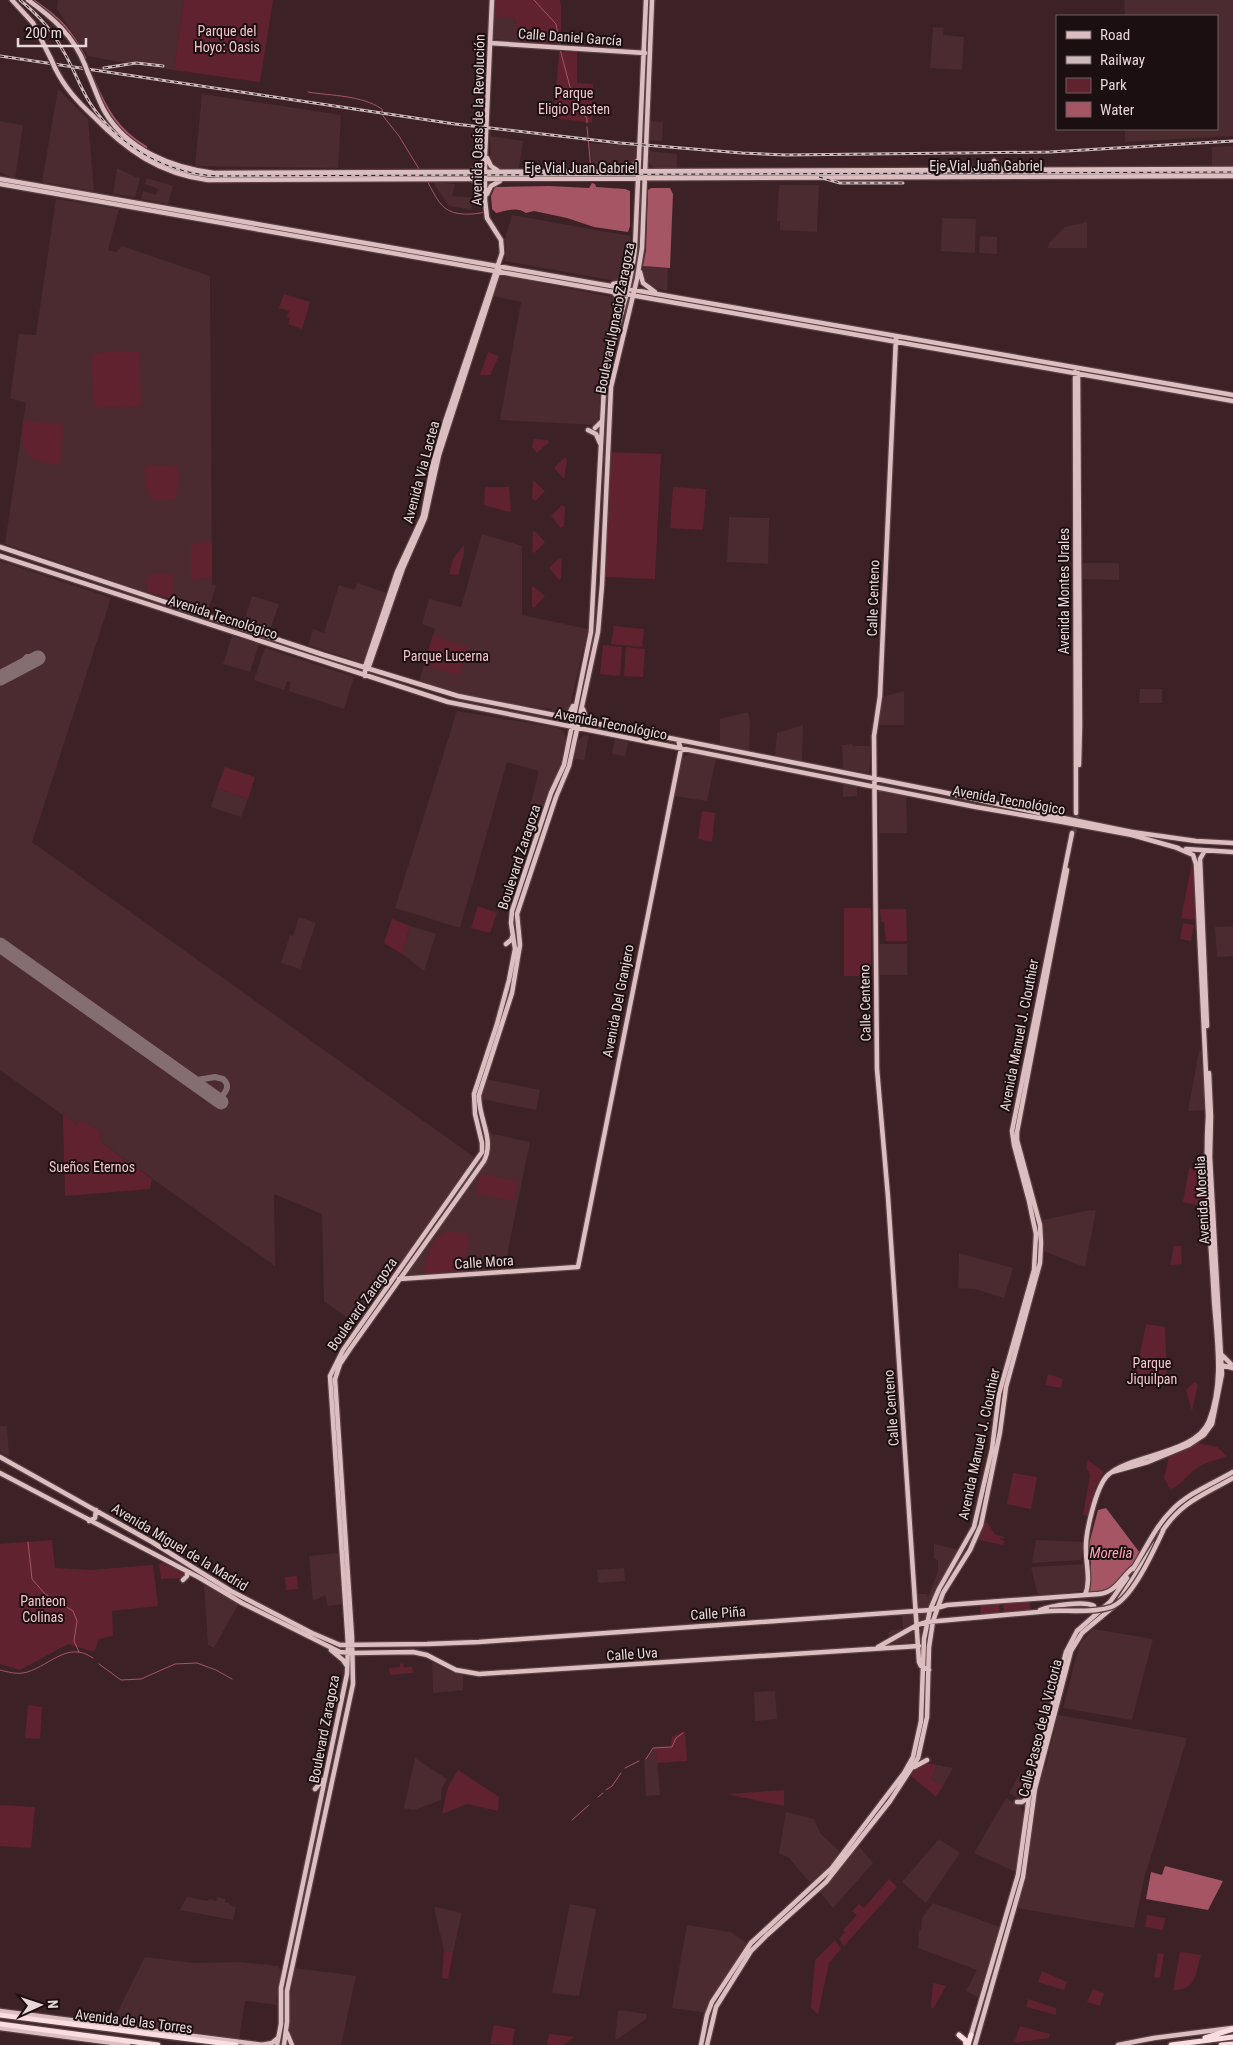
<svg xmlns="http://www.w3.org/2000/svg" width="1233" height="2045" font-family="'Roboto Condensed',sans-serif">
  <style>
    .built { fill: #4b2a30 }
    .green { fill: #60222f }
    .water { fill: #a55564 }
    .lines { fill: none; stroke-linecap: round; stroke-linejoin: round }
    .stream { stroke: #a55564; stroke-width: 1 }
    .canal { stroke: #a55564; stroke-width: 2.5 }
    .taxiway { stroke: #846e71; stroke-width: 6 }
    .runway { stroke: #846e71; stroke-width: 15 }
    .major-tunnel { stroke: #563d41; stroke-width: 4.5; stroke-dasharray: 4.5 2; stroke-linecap: butt }
    .major-casing { stroke: #583f42; stroke-width: 7 }
    .highway-casing { stroke: #583f42; stroke-width: 8 }
    .major { stroke: #dcbec1; stroke-width: 4.5 }
    .highway { stroke: #fadde1; stroke-width: 5 }
    .rail-casing { stroke: #cdb9bc; stroke-width: 3 }
    .rail { stroke: #1b0f11; stroke-width: 1; stroke-dasharray: 4; stroke-linecap: butt }
    .major-bridge-casing { stroke: #583f42; stroke-width: 7; stroke-linecap: butt }
    .major-bridge { stroke: #dcbec1; stroke-width: 4.5 }
    .labels { text-anchor: middle; dominant-baseline: central; stroke-width: 4; stroke-linejoin: round; paint-order: stroke }
    .park-label { font-size: 14px; fill: #f4c5cb; stroke: #1b0f11 }
    .street-label { font-size: 14px; fill: #e8d6d8; stroke: #1b0f11 }
    .water-label { font-size: 15px; font-style: italic; fill: #fda2b0; stroke: #1b0f11 }
  </style>
  <rect width="100%" height="100%" fill="#3c2226"/>
  <path class="built" d="M58,0h126l-10,70 -41,-6 -25,5v2l375,56v2l-483,-72v-2l91,13 34,-5 -37,-7 -31,-47z
    M1124,0h109v136l-108,6v-13h92v-113h-92z
    M494,17h19l11,25 -31,-3z
    M933,27l11,1 -1,7 21,2 -2,33 -32,-2z
    M58,89l30,30 6,72 -52,-9z
    M202,94l139,21 -3,53 -143,-2z
    M0,121l23,4 -8,54 -15,-7z
    M649,121l14,1 -1,19 -14,-1z
    M490,136l33,5 -4,27h-20l-6,-2 -2,-5z
    M1233,140v2l-59,4v-3z
    M589,143l47,3 -1,15 -5,5 -37,1z
    M648,144l91,7v3l-91,-7z
    M1166,144v3l-84,5 -86,2 1,-2 85,-2z
    M1233,146v20l-21,1v-20z
    M648,151l29,3v15l-23,-1 -5,-5z
    M744,152l48,2 200,-2 -1,2 -199,2 -48,-2z
    M117,168l23,11 -5,18 -22,-3z
    M147,178l26,8 -5,18 -27,-5 2,-8 13,4 2,-6 -13,-5z
    M433,182l22,2 -3,12 19,1 1,13 -23,-4z
    M779,185h40l-2,47 -37,-2v-9h-3z
    M56,199l63,10 -11,41 8,2 6,-6 88,30 2,308 4,2 -8,25 -23,-7 -5,-4 -8,-1 -35,-10 -132,-45 21,-141 -16,-5 9,-64 17,1z
    M512,215l118,21v29l-5,12 -9,4 -111,-20 1,-12 -1,-10z
    M942,218l34,1 -1,34 -34,-2z
    M1087,222v26h-39l1,-5 16,-16z
    M980,236l17,1v17l-18,-1z
    M643,266l25,2 -1,23 -19,-5 -5,-8z
    M500,275l112,22 5,4 1,7 -17,68 -3,47 -2,2 -96,-5 21,-118 -28,-6z
    M729,517l40,1 -1,46 -41,-2z
    M482,534l40,12v69l66,14 -19,80 -3,4 -7,1 -9,-5 -34,-4 -66,-14 -31,-9 16,-53 -13,-5 7,-25 32,8z
    M0,561l111,37 -79,244 445,317 -114,159 -14,1 -25,-18 -2,-87 -48,-20 1,72 -174,-124 -1,-12 -21,-9 -2,4 -77,-55z
    M1082,563h37v17l-37,-1z
    M357,583l30,10 -24,70 -55,-18 5,-16 11,4 15,-48 16,5z
    M252,596l27,8 -10,29 -26,-8z
    M232,636l27,8 -9,28 -27,-8z
    M265,648l89,29 -10,32 -55,-18 2,-8 -4,-2 -3,9 -30,-10z
    M1140,689h22v14h-23z
    M904,691v34h-25l3,-28z
    M457,711l101,17 6,4 2,7 -4,23 -21,56 -13,-4 11,-43 -32,-9 -47,166 -65,-20z
    M748,712l2,8 -1,31 -29,-6v-26z
    M803,725l-1,36 -27,-5 2,-23z
    M584,735l5,1 -5,24 -10,-1 4,-18z
    M615,739l13,3 -3,14 -13,-2z
    M852,744l1,2h18l-2,27 -26,-4 -1,-24z
    M689,754l27,4 -9,43 -33,-5 7,-37z
    M843,784l14,3v9l-14,1z
    M217,788l31,11 -7,18 -30,-10z
    M879,791l27,5 1,37h-28z
    M299,917l17,6 -16,46 -19,-6 9,-28 3,1z
    M410,926l26,8 -12,37 -22,-17z
    M1233,926v30l-16,1 -2,-30z
    M880,944h27v31h-27z
    M1199,1051h3l3,59 -17,1z
    M486,1079l54,11 -4,20 -55,-11z
    M489,1133l41,9 -26,128 -94,6 -2,-4 80,-114 2,-8z
    M1091,1210l5,1 -11,56 -42,-16 1,-18 -2,-13z
    M959,1253l54,15 -9,30 -29,-9 -17,-1z
    M0,1426h7l2,30 -9,-4z
    M1036,1540l49,2 -4,18 -49,3z
    M934,1544l25,6 -20,33 -12,25 -7,50 -1,-16 -26,2 -4,-6 -1,-6h3v-2l12,-1 -1,-14 16,-1 -2,-20h11l1,3 10,-26v-11l-4,-1z
    M339,1553l4,51 -15,2 -3,-11 -12,6 -4,-45z
    M1086,1564l-2,27 -46,4 -7,-28z
    M624,1568l1,13 -27,2 -1,-13z
    M204,1585l35,18 -25,45 -6,-3z
    M1093,1629l60,10 -21,81 -69,-12 17,-65z
    M432,1662l17,9 14,3v16l-30,3z
    M1041,1689l13,3 -7,27 -8,-2z
    M775,1691l2,28 -22,2 -1,-29z
    M1058,1715l129,23 -40,131 -1,1 -12,58 -117,-20 12,-42 3,-42 5,-28 6,-26 3,-4z
    M655,1747h1l4,48 -14,1 -2,-36z
    M415,1758l32,21 -5,9 -1,12 -27,10 -10,-2z
    M937,1765l16,3 -10,18 -11,-7z
    M1021,1772l10,6 -4,19 -6,3 -12,-7z
    M1006,1798l14,8 3,8 -7,58 -42,-19z
    M786,1812l28,7 7,15 20,19 -29,32 -23,-27 -10,-5z
    M939,1839l21,14 -34,50 -24,-21z
    M858,1845l15,18 -40,45 -14,-17 12,-11z
    M187,1897l21,4 1,-2 7,2 1,-4 9,2 -1,3 4,1v2l7,2 -3,13 -53,-10z
    M933,1903l67,24 -22,70 -12,-6 11,-21 -59,-22 1,-17h2l1,-13z
    M570,1904l26,5 -17,87 -27,-3z
    M436,1907l26,6 -9,39 -9,-2 -10,-42z
    M687,1925l44,7 17,12 -35,54 -6,15 -35,-5z
    M145,1957l48,6 46,-1 39,4 4,7 -6,28 2,4 -33,-4 -6,38 -127,-16z
    M295,1968l61,8 -15,69h-46l-2,-2 -3,-9 -1,-28z
    M620,2010l26,4 1,2 -1,3 -28,20h-3l3,-27z"/>
  <path class="green" d="M184,0h89l-13,82 -86,-12z
    M494,0h66l1,6v38l-37,-2 -11,-25h-19z
    M559,52h18v31l16,1 -1,39 -38,-5z
    M284,294l26,8 -8,27 -14,-5 2,-6 -3,-1 2,-6 -10,-3z
    M104,352h35l2,54 -47,2 -3,-54z
    M488,352l11,4 -9,19h-10z
    M23,420l39,4 2,3 -4,38c-33,-4 -41,-12 -37,-45z
    M534,439l14,1 1,2 -12,11 -5,-6z
    M609,452l52,2 -6,125 -51,-2z
    M565,457l2,3 -3,19 -10,-11z
    M176,465l2,2 1,12 -3,20 -19,2 -6,-3 -5,-11v-21z
    M533,480l12,11 -10,10 -3,-3z
    M487,487h22l2,24 -2,1 -25,-7 1,-17z
    M673,487l33,2 -3,41 -33,-2z
    M562,505l3,2 -1,19 -3,2 -10,-12z
    M533,531l3,1 9,10 -11,11 -2,-2z
    M212,542v36l-21,1v-36z
    M464,545v9l-6,21 -9,-1 4,-15z
    M559,558l3,2 -1,18 -2,2 -10,-12z
    M151,573l23,1v25l-26,-7 -2,-13 5,-1z
    M533,586l12,10 -11,12 -2,-2v-18z
    M614,626l30,3 -2,18 -31,-3z
    M433,635l35,12 -8,29 -36,-11z
    M603,645l19,2 -2,29 -20,-2z
    M626,647l19,2 -2,28 -19,-1z
    M225,767l30,10 -7,22 -31,-11z
    M702,811l13,2 -3,29 -14,-3z
    M1192,863h1l3,57 -15,-2z
    M478,906l19,7 -7,20 -19,-5z
    M844,908h27v68h-27z
    M880,909h26l1,32h-21l-2,-19h-3z
    M392,919l18,7 -8,28 -18,-11z
    M1183,923l11,2 -3,16 -11,-2z
    M63,1114l14,11 2,-5 21,10 1,12 51,37 -2,10 -85,7z
    M1189,1168l17,4 2,35 -25,-5z
    M480,1174l38,7 -4,20 -38,-7z
    M445,1232h13l12,3 -8,37 -39,3c4,-18 6,-33 22,-43z
    M1174,1246h7l1,18 -12,1z
    M1146,1324l19,3 2,53 -10,7 -23,-4z
    M1048,1374l15,5 -2,9 -16,-3z
    M1195,1382l3,3 -6,26 -6,-21z
    M1198,1443l19,4 10,9c-10,4 -21,6 -30,12 -8,5 -17,19 -27,21l-6,-11 5,-21z
    M1088,1460l16,12 -9,16 -5,28 -7,-1 7,-40 -1,-4 -3,-3z
    M1013,1473l24,4 -6,32 -24,-5z
    M985,1520l11,15 8,2v2l-5,-1 5,3 -1,4 -24,-5z
    M52,1540l3,28 35,2 63,-5 5,41 -46,5 1,25 -14,3 -5,13 -26,-8 -48,26 -20,-6v-120z
    M163,1563l22,11v4l-24,1 -2,-15z
    M297,1576l1,13 -12,1 -1,-13z
    M1029,1600l2,10 -27,4 -1,-13z
    M999,1602l1,13 -19,1 -1,-13z
    M403,1663l1,5 8,-2 1,7 -23,2 -1,-7 11,-1v-3z
    M28,1705l14,2 -2,32 -15,-1z
    M681,1732h4l2,29 -30,2 -1,-16 15,-1 1,-9z
    M925,1763l12,2 -5,14 11,7 -7,11 -25,-21 4,-7z
    M458,1770l41,27 -1,14 -31,-7 -25,10 6,-27z
    M784,1790v16l-58,-12z
    M0,1805l35,2 -4,41 -31,-2z
    M889,1879l8,8 -53,59 -5,-7 6,-7 -2,-2 14,-15 -5,-4 7,-7 5,4z
    M1147,1915l18,3 -2,12 -18,-3z
    M835,1940l6,9 -12,14 -11,51 -7,-6 4,-48z
    M444,1950l9,2 -5,27 -6,-1z
    M1180,1952l21,3c-6,19 -4,35 -28,35z
    M1158,1953l6,1 -4,24 -6,-1z
    M1042,1971l25,11 -3,8 -26,-8z
    M933,1983l13,3 -13,23 -2,-2z
    M1093,1989l11,4 -4,13 -13,-4z
    M1028,1999l28,9v7l-30,-8z
    M494,2025l21,4 -3,16 -22,-1z
    M1020,2026l30,8 -1,4 -35,5z
    M549,2034h1l24,3 -10,8h-17z"/>
  <path class="water" d="M592,183l3,1 1,3 29,2 5,2v35l-2,6 -34,-5 -27,-9 -33,-7 -8,2c-9,-7 -20,-2 -30,0l-4,-4 -1,-13 4,-9 54,-1 40,2z
    M651,188h19l3,6 -3,74 -27,-2 3,-16 2,-60z
    M1106,1508l34,45 -8,14h-3l-17,21 -23,5 2,-30 -3,-15 10,-38z
    M1165,1866l58,15 -15,29 -62,-11 5,-27 11,3z"/>
  <g class="lines">
    <path class="stream" d="M534,0l22,24 4,21
      M560,49l10,38 17,32v4
      M308,92c24,4 53,3 74,17l1,7 16,20 20,33
      M587,127l4,42
      M427,181c5,8 10,21 18,27 9,8 29,7 40,4
      M28,1542l4,37 13,15 28,17 4,10 -3,20 5,11
      M99,1664l22,16 20,-1 34,-15 22,-1 19,7 16,9
      M0,1670c8,2 15,4 23,3 24,-4 44,-34 70,-15
      M646,1759l7,-11 19,-1 4,-9 7,-5
      M625,1768l14,-7
      M606,1790l6,-4 9,-13
      M598,1797l5,-4
      M572,1820l17,-15"/>
    <path class="canal" d="M33,0c27,19 38,29 52,58
      M93,79c13,30 24,51 53,68"/>
    <path class="taxiway" d="M17,669l10,-12 7,2 1,3 -3,4 -10,1
      M191,1081l24,-4 8,2c7,6 4,12 -2,18h-7"/>
    <path class="runway" d="M0,678l38,-20
      M0,945l221,157"/>
    <path class="major-tunnel" d="M1074,833l4,-20"/>
    <g class="major-casing">
      <path id="major" d="M12,0l21,23 18,36
        M28,0c25,18 45,35 57,65
        M490,43l155,10
        M55,68c10,20 22,33 38,48 33,34 67,58 115,64l1025,-4
        M88,73c6,13 10,27 17,39 22,38 67,56 109,61l1019,-4
        M487,158l4,8 6,4
        M994,161l7,8
        M473,170l7,-4 5,-7
        M627,170l6,-4 6,-7
        M0,179l1233,216
        M474,181l11,10
        M0,184l1233,217
        M487,194l4,-8 9,-5
        M640,272l3,11 12,9
        M613,284l10,-2 7,-10
        M613,292l7,7 1,7
        M896,337l-16,359 -6,40 3,333 11,128 31,465 2,4 8,4
        M1075,372l1,441
        M1078,373l2,353 -1,39
        M595,428l7,-7
        M588,430l8,4 4,9
        M0,547l324,108 134,41 484,96 116,25
        M0,556l448,146 528,105 81,14
        M368,669l35,-101 22,-50 14,-63 60,-186
        M365,676v-9l32,-95 26,-56 9,-49 13,-45 57,-169 -1,-13 -14,-22 -2,-18v-44l7,-156
        M583,709l3,9 7,4
        M561,716l8,-2 4,-8
        M1132,832l64,9 37,2
        M1132,835l46,13
        M1186,849l47,3
        M1204,852l-4,7 7,167
        M506,944l5,-4 2,-5
        M399,1279l179,-12 103,-518 -3,-9
        M1221,1354l10,10
        M1221,1365l12,3
        M0,1457l152,85 79,49 81,42 28,12 87,-1 52,-2 451,-32 17,-5 152,-11c18,-2 22,-17 35,-27
        M1112,1472l36,-10 41,-17 15,-10 8,-11 10,-50 -12,-217 1,-41 -2,-43
        M0,1473l200,105 42,25 98,49 13,1 60,-1 14,3 29,15 23,4 440,-28
        M89,1521l6,-3 1,-8
        M1161,1533c21,-32 41,-37 72,-55
        M1133,1569c12,-19 22,-42 38,-58 17,-18 41,-27 62,-39
        M183,1580l4,-4v-4
        M1085,1595c6,-14 1,-30 1,-45 -1,-16 10,-64 22,-75 23,-21 88,-21 101,-54 15,-37 8,-81 5,-120 -3,-61 -10,-124 -6,-185l-12,-252 -3,-9 -16,-7
        M1120,1599l35,-55
        M1040,1610c11,-4 44,-10 54,-4v6
        M878,1647l39,-22 10,-3 122,-11
        M331,1650l12,10 4,6
        M914,1767l13,-7
        M315,1789l8,-9
        M1017,1802h5l6,-4
        M0,2011l263,34
        M0,2028l128,17
        M287,2033l5,12
        M971,2035l47,-160 11,-78 37,-145 11,-21 33,-29 17,-24
        M261,2045l11,-2 6,-5
        M277,2045l4,-21v-36l66,-314 1,-29 -18,-269 13,-26 139,-198v-9l-7,-29 -1,-20 23,-70 12,-44 6,-31 -4,-26 1,-12 39,-118 13,-28 27,-133 13,-244c6,-48 27,-93 31,-141l11,-247
        M284,2045l3,-23v-31l66,-307 -1,-47 -17,-258 5,-15 10,-15 134,-188c11,-22 -6,-43 -5,-66l33,-102 8,-48 -3,-31 39,-117 13,-31 29,-134 4,-47 9,-198 26,-108 5,-31 10,-248
        M701,2045l6,-30 5,-13 39,-59 80,-74 73,-96 9,-16 8,-36 3,-82 6,-29 9,-21 35,-62 18,-78 7,-55 35,-124 2,-36 -7,-33 -15,-56 -2,-14 60,-298
        M707,2045l9,-38 35,-56 16,-16 59,-53 64,-81 28,-43 9,-41 2,-70 4,-26 10,-28 27,-43 11,-25 19,-93 6,-45 34,-124 1,-20 -1,-18 -23,-85v-8l50,-262
        M975,2045l48,-168 12,-88 36,-138 11,-18 31,-26
        M1118,2045l36,-7 78,-10"/>
    </g>
    <g class="highway-casing">
      <path id="highway" d="M0,2015l236,30
        M0,2024l158,21
        M959,2035l6,5 1,5
        M1205,2038l28,-9
        M968,2045l3,-10
        M1171,2045l62,-8
        M1221,2045l12,-1"/>
    </g>
    <use href="#major" class="major"/>
    <use href="#highway" class="highway"/>
    <g class="rail-casing">
      <path id="rail" d="M20,0c17,14 32,29 42,49 11,17 17,37 28,54 28,43 77,71 128,73l1015,-4
        M0,56l455,68 165,19 122,10 44,2 264,-3 183,-11
        M104,68l32,-5 27,3
        M819,177l21,6h63"/>
    </g>
    <use href="#rail" class="rail"/>
    <g class="major-bridge-casing">
      <path id="major-bridge" d="M51,59l4,9
        M85,65l3,8
        M1058,817l74,15
        M1057,821l75,14
        M1049,1611c18,-1 45,2 62,-4 21,-7 43,-57 52,-76"/>
    </g>
    <use href="#major-bridge" class="major-bridge"/>
  </g>
  <g class="labels">
    <g class="park-label">
      <text x="227" y="31">Parque del<tspan x="227" dy="16">Hoyo: Oasis</tspan></text>
      <text x="574" y="93">Parque<tspan x="574" dy="16">Eligio Pasten</tspan></text>
      <text x="446" y="656">Parque Lucerna</text>
      <text x="92" y="1167">Sueños Eternos</text>
      <text x="1152" y="1363">Parque<tspan x="1152" dy="16">Jiquilpan</tspan></text>
      <text x="43" y="1601">Panteon<tspan x="43" dy="16">Colinas</tspan></text>
    </g>
    <g class="street-label">
      <text transform="translate(570 37) rotate(4)">Calle Daniel García</text>
      <text transform="translate(478 120) rotate(-89)">Avenida Oasis de la Revolución</text>
      <text x="986" y="166">Eje Vial Juan Gabriel</text>
      <text x="581" y="168">Eje Vial Juan Gabriel</text>
      <text transform="translate(615 318) rotate(-79)">Boulevard Ignacio Zaragoza</text>
      <text transform="translate(421 472) rotate(-75)">Avenida Via Lactea</text>
      <text transform="translate(1064 591) rotate(-90)">Avenida Montes Urales</text>
      <text transform="translate(873 598) rotate(-88)">Calle Centeno</text>
      <text transform="translate(223 617) rotate(18)">Avenida Tecnológico</text>
      <text transform="translate(611 724) rotate(11)">Avenida Tecnológico</text>
      <text transform="translate(1009 800) rotate(10)">Avenida Tecnológico</text>
      <text transform="translate(519 857) rotate(-72)">Boulevard Zaragoza</text>
      <text transform="translate(618 1001) rotate(-79)">Avenida Del Granjero</text>
      <text transform="translate(865 1003) rotate(-91)">Calle Centeno</text>
      <text transform="translate(1019 1035) rotate(-79)">Avenida Manuel J. Clouthier</text>
      <text transform="translate(1202 1200) rotate(-93)">Avenida Morelia</text>
      <text transform="translate(484 1262) rotate(-4)">Calle Mora</text>
      <text transform="translate(362 1304) rotate(-55)">Boulevard Zaragoza</text>
      <text transform="translate(891 1408) rotate(-94)">Calle Centeno</text>
      <text transform="translate(979 1444) rotate(-78)">Avenida Manuel J. Clouthier</text>
      <text transform="translate(180 1547) rotate(31)">Avenida Miguel de la Madrid</text>
      <text transform="translate(718 1613) rotate(-4)">Calle Piña</text>
      <text transform="translate(632 1654) rotate(-4)">Calle Uva</text>
      <text transform="translate(1040 1728) rotate(-76)">Calle Paseo de la Victoria</text>
      <text transform="translate(324 1729) rotate(-79)">Boulevard Zaragoza</text>
      <text transform="translate(134 2021) rotate(7)">Avenida de las Torres</text>
    </g>
    <g class="water-label">
      <text x="1111" y="1553">Morelia</text>
    </g>
  </g>
  <rect x="1056" y="15" width="162" height="115" fill="#1b0f11" stroke="#6d5f61"/>
  <rect x="1066" y="31" width="25" height="8" fill="#dcbec1" stroke="#6d5f61"/>
  <text x="1100" y="40" font-size="15" fill="#e8d6d8">Road</text>
  <rect x="1066" y="56" width="25" height="8" fill="#cdb9bc" stroke="#6d5f61"/>
  <text x="1100" y="65" font-size="15" fill="#e8d6d8">Railway</text>
  <rect x="1066" y="78" width="25" height="15" fill="#60222f" stroke="#6d5f61"/>
  <text x="1100" y="90" font-size="15" fill="#e8d6d8">Park</text>
  <rect x="1066" y="102" width="25" height="15" fill="#a55564" stroke="#6d5f61"/>
  <text x="1100" y="115" font-size="15" fill="#e8d6d8">Water</text>
  <g transform="translate(40 2005) rotate(87)" stroke="#1b0f11" stroke-width="4" paint-order="stroke">
  <path d="M0-4L9 19L0 12L-9 19Z" fill="#e8d6d8"/>
  <text y="-8" font-size="14" font-weight="bold" text-anchor="middle" fill="#e8d6d8">N</text>
  </g>
  <path d="M18 38v8h68v-8" fill="none" stroke="#e8d6d8" stroke-width="2.5"/>
  <text x="25" y="38" font-size="15" fill="#e8d6d8" stroke="#1b0f11" stroke-width="4" paint-order="stroke">200 m</text>
</svg>
